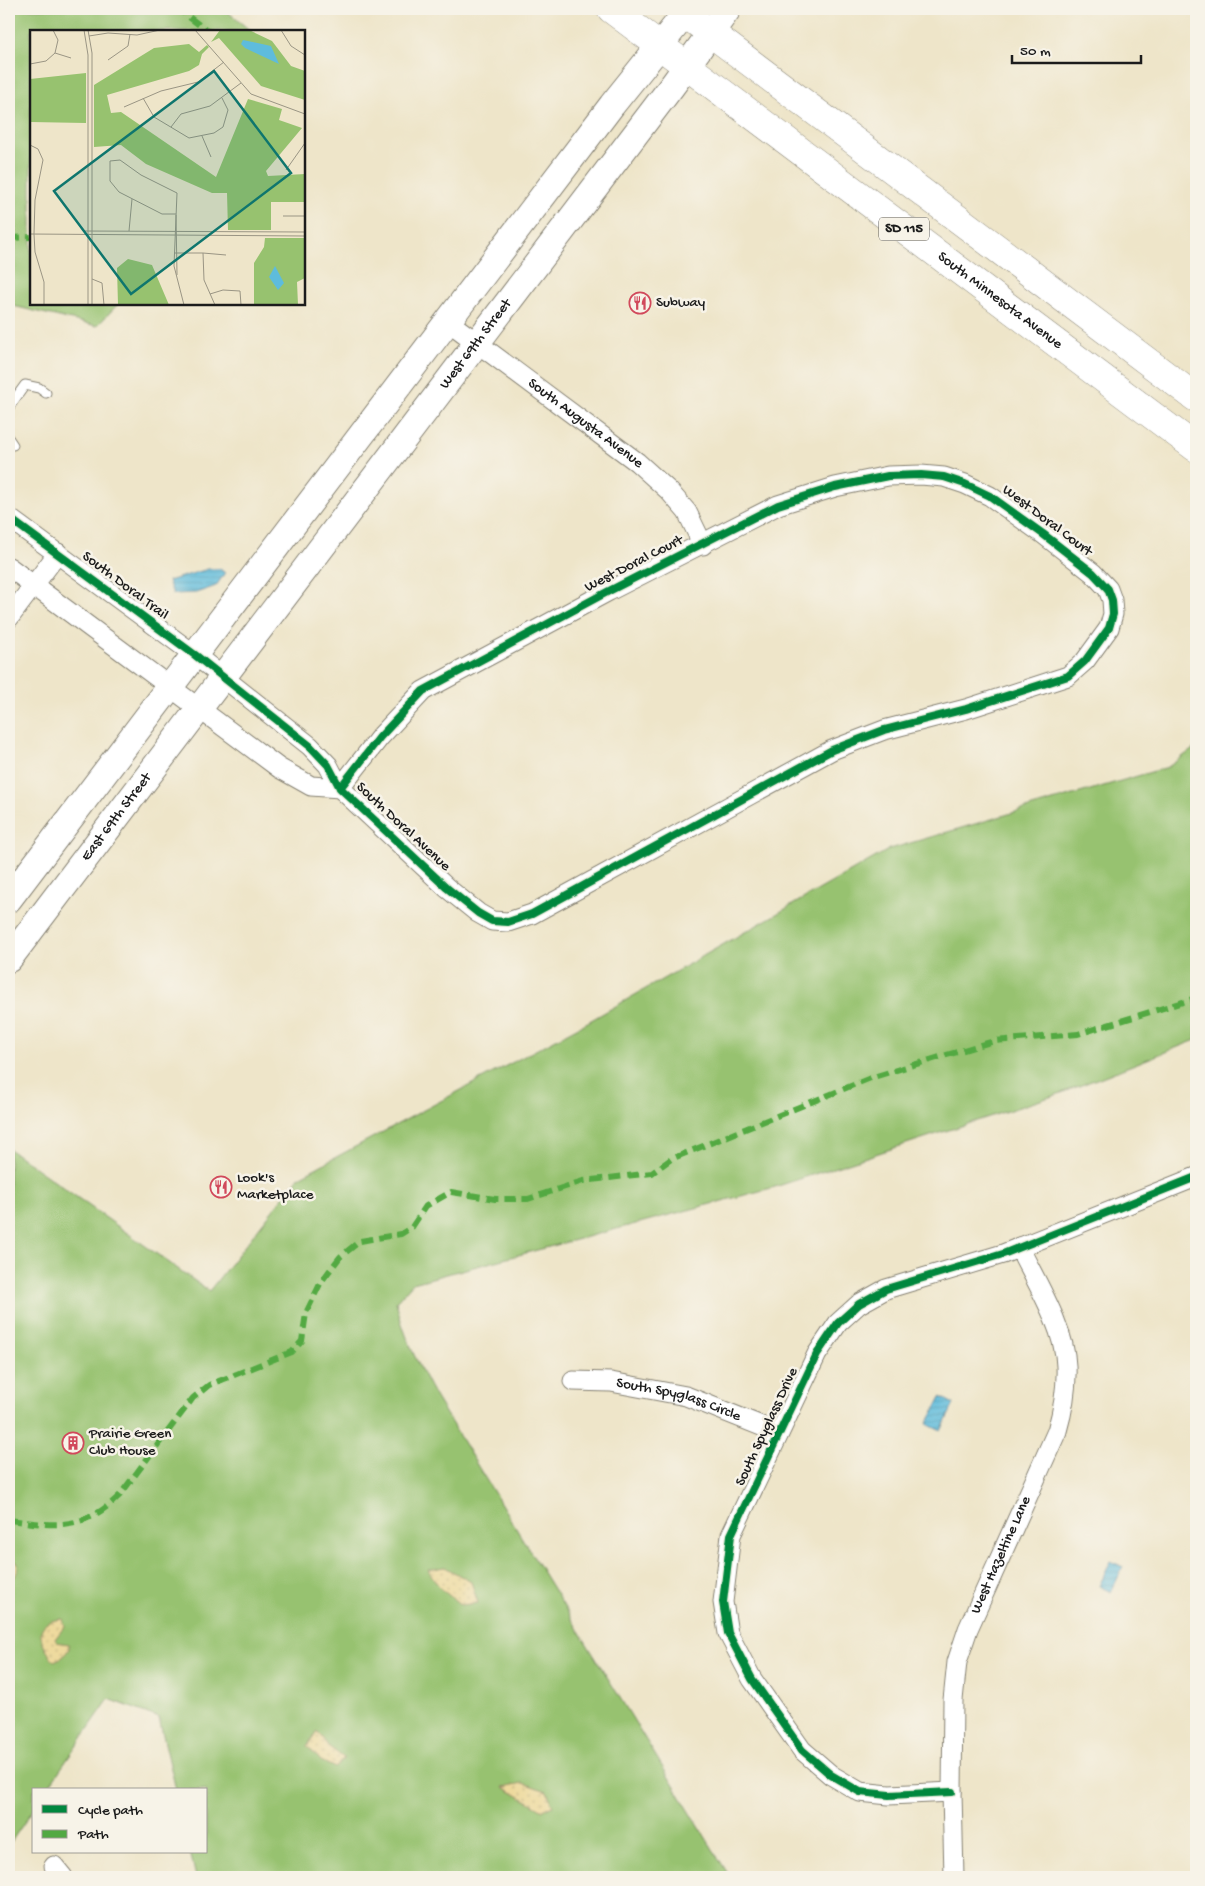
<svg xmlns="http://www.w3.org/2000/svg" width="1205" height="1886" font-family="'Gochi Hand',sans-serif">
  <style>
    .green { fill: #97c26f; stroke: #5a6f46 }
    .sand { fill: url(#sand-dots); stroke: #857b5d }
    .water { fill: url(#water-rules); stroke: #3d6c7c }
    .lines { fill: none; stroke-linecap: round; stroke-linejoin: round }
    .service-casing { stroke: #858072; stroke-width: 11 }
    .minor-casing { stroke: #858072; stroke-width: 21 }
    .secondary-casing { stroke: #858072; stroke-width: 28 }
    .primary-casing { stroke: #858072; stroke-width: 29 }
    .service { stroke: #fff; stroke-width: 9 }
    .minor { stroke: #fff; stroke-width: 19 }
    .secondary { stroke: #fff; stroke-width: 26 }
    .primary { stroke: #fff; stroke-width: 28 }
    .quiet { stroke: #52a943; stroke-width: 6; stroke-dasharray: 12 6; stroke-linecap: butt }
    .cycleway-casing { stroke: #f7f3e8; stroke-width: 11 }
    .cycleway { stroke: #00873e; stroke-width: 8 }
    .labels { text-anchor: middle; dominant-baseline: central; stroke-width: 5; stroke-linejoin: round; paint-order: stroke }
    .shield { fill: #f7f3e8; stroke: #5e5c59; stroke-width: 1 }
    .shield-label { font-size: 14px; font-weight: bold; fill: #1c1c1c }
    .street-label { font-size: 15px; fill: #1c1c1c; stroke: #f7f3e8 }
    .poi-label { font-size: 15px; fill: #1c1c1c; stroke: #f7f3e8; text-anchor: start }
    .inset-road { fill: none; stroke: #9a9584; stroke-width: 1 }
    .view { fill: #0f766e; fill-opacity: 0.15; stroke: #0f766e; stroke-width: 2.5 }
    .inset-edge { fill: none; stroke: #1c1c1c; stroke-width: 2.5 }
  </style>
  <defs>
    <pattern id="sand-dots" width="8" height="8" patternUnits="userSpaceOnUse" patternTransform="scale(1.25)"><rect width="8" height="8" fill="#eeda9e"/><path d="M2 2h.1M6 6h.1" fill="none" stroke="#ccba88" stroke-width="1.8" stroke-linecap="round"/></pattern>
    <pattern id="water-rules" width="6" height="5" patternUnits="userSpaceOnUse" patternTransform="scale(1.25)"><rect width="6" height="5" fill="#5ebcdc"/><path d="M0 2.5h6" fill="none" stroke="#51a1bc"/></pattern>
  </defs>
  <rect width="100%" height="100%" fill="#f7f3e8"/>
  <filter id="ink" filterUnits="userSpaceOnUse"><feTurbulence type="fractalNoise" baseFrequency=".02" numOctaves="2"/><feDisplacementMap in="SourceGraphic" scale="10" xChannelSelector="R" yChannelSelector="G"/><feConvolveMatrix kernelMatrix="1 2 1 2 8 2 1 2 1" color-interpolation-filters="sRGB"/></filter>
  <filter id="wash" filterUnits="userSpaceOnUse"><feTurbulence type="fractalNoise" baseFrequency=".0096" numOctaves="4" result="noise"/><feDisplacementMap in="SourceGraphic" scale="20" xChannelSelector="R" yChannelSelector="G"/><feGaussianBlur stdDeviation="1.12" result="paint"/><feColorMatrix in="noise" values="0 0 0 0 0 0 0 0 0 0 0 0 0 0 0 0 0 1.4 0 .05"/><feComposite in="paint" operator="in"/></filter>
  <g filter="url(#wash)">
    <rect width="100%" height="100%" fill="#eee5c9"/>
    <path class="green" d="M9,9h215l27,22h-220v273h87l-21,22 -88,-21z
      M1196,747v293l-140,55 -281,92 -362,96 -17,19c8,35 23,65 40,96l294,479h-534l-6,-25h16v-62h-30l-17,-72 -50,-19 -63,91h-12v18l-25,37v-696l200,142 90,-114 287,-154 304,-174 278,-82z"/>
    <path class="sand" d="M9,1559l9,4c0,8 -2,15 -9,20z
      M445,1567l26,15 7,21 -17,2 -21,-17 -12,-18z
      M63,1619l2,7 -10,13 2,3 12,2v5l-6,8 -9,4c-15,-19 -23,-40 9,-42z
      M317,1731l11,15 16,12 -9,10 -14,-7 -14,-15z
      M523,1783l24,8 6,15 -10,4 -40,-23z"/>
    <path class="water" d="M208,569h12l5,4 -9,13 -20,7 -23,1 -5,-13z
      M941,1397l13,7 -13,27 -14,-7z
      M1111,1561l12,6 -12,25 -12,-6z"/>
  </g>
  <g filter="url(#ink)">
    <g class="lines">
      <g class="service-casing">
        <path id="service" d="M9,407l16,-22 14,3 7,5
          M9,439l4,6"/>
      </g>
      <g class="minor-casing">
        <g id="minor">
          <path id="s1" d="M449,322l188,140 32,29 18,21 16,33"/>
          <path d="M9,518l186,137 115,91 18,19 12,23 107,100 31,25 14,8 16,1 24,-8 300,-164 52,-20 82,-21 102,-33 17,-15 24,-33 4,-14 -1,-14 -4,-11 -15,-16 -50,-39 -53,-38 -25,-12 -21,-7 -23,-2 -33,1 -53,11 -57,18 -169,86 -186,100 -43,46 -40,51"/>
          <path d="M9,567l270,201 32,18 29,2"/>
          <path d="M9,618l49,-65"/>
          <path id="s2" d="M573,1381l38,1 75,14 93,37"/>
          <path d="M952,1792l-63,3 -29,-3 -29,-17 -29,-25 -50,-71 -24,-46 -5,-31 8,-67 86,-181 21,-31 21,-19 27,-15 117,-35 193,-77"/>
          <path d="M54,1866l9,11"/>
          <path id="s3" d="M954,1877l-2,-85 1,-92 4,-38 11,-33 89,-198c6,-21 10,-42 9,-65 -1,-38 -30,-84 -47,-119"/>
        </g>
      </g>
      <g class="secondary-casing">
        <g id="secondary">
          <path d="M9,899l603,-794 77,-96"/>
          <path id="s4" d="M9,959l663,-873 56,-77"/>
        </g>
      </g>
      <g class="primary-casing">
        <g id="primary">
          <path id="s5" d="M611,9l585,439"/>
          <path d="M679,9l517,389"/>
        </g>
      </g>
      <use href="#service" class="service"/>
      <use href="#minor" class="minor"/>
      <use href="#secondary" class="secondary"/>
      <use href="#primary" class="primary"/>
      <path class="quiet" d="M174,9l6,1 27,21
        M9,238l22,-1
        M9,1520c47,6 75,11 111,-25l73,-97 16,-13 83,-33 10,-11 4,-28 15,-31 19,-25 20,-16 41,-7 11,-7 14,-21 25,-14 44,7h33l55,-18 69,-8 19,-14 202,-82 121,-36 84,-7 118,-36"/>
      <g class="cycleway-casing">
        <path id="cycleway" d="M9,518l186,137 115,91 18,19 12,23 107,100 31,25 14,8 16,1 24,-8 300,-164 52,-20 82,-21 102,-33 17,-15 24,-33 4,-14 -1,-14 -4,-11 -15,-16 -50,-39 -53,-38 -25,-12 -21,-7 -23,-2 -33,1 -53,11 -57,18 -169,86 -186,100 -43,46 -40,51
          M952,1792l-63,3 -29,-3 -29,-17 -29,-25 -50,-71 -24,-46 -5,-31 8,-67 86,-181 21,-31 21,-19 27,-15 117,-35 193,-77"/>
      </g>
      <use href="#cycleway" class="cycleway"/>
    </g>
  </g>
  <defs>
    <g id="restaurant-ring" transform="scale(1.125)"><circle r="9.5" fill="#f7f3e8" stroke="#d1495b" stroke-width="1.5"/><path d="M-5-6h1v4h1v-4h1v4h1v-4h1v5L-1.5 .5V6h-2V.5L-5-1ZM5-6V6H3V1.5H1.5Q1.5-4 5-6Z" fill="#d1495b"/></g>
    <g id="building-ring" transform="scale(1.125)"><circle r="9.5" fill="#f7f3e8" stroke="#d1495b" stroke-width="1.5"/><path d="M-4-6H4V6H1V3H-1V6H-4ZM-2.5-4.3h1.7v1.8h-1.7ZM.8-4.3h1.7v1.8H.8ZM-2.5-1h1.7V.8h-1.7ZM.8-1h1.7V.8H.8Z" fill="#d1495b"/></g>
  </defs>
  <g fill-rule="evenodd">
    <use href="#restaurant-ring" x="640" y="303"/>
    <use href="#restaurant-ring" x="221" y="1187"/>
    <use href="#building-ring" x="73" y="1443"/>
  </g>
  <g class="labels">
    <rect class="shield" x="879" y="217.5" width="50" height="23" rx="4"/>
    <g class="shield-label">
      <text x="904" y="229">SD 115</text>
    </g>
    <g class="street-label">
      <text stroke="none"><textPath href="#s5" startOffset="486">South Minnesota Avenue</textPath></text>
      <text stroke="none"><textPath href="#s4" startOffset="772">West 69th Street</textPath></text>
      <text stroke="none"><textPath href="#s1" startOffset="170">South Augusta Avenue</textPath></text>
      <text transform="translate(1047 521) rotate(37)">West Doral Court</text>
      <text transform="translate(634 564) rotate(-27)">West Doral Court</text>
      <text transform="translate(125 586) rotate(37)">South Doral Trail</text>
      <text stroke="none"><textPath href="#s4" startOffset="178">East 69th Street</textPath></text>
      <text transform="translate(403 827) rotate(43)">South Doral Avenue</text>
      <text stroke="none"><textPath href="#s2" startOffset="108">South Spyglass Circle</textPath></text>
      <text transform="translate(767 1427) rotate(-65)">South Spyglass Drive</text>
      <text stroke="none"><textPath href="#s3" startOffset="331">West Hazeltine Lane</textPath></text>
    </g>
    <g class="poi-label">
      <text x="656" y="303">Subway</text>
      <text x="237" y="1178">Look's<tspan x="237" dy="17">Marketplace</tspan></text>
      <text x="89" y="1434">Prairie Green<tspan x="89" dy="17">Club House</tspan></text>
    </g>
  </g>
  <g transform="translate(30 30)">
    <rect width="275" height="275" fill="#eee5c9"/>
    <path d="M190,0h29l23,11 19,25 14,5v29l-44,-14 -42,-48 -8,4zM159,14l10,8 8,-7 2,2 -7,7 -3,11 -10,6 -82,24 4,18 10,-1 95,65 32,-78 34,10 -3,11 23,8 -36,43 2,5 37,-2v28h-34v28h-43l-1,-37h-15l-66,-29 -25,-19 -27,2v-62l60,-37zM56,43v50l-56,-1v-43zM235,208h40v40l-8,4 1,23h-44v-42l10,-16zM98,229l24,6 17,40h-51l-1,-37z" fill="#97c26f"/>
    <path d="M213,10l28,6 8,18 -34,-16 -4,-4zM245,236l9,17 -6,7 -9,-13z" fill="#5ebcdc"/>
    <path class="inset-road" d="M54,0l4,25v250M58,0l4,23v252M165,0l56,64 54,20M251,0l10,16 14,9M59,6l19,-3 29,2 23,-5M25,23l16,5M78,30l20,-14 2,-12M0,34l16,-3 9,-8 3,-13 -5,-10M113,68l11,19 35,21 25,-5 9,-6 5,-17 -6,-12M94,77l37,-16 37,-9 26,-20M141,97l10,-13 29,-8 31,-23M172,106l9,21M0,115l8,4 5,11 -8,40 -1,34 1,18 9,30v23M256,140l19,-27M146,184h-14l-43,-22 -9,-11v-20l10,-1 21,15 36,18 -3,73 10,39M146,185l1,60M253,186h22M53,201l222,1M99,201l3,-32M0,204l275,2M144,223h29l1,27 11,25M173,223l23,2M62,249l10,4 2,22M180,264l13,-4 17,1 1,14"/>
    <path class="view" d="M184,41l77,102 -160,121 -77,-103z"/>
    <rect width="275" height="275" class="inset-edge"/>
  </g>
  <rect width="1205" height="1886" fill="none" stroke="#f7f3e8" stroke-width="30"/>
  <rect x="32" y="1788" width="175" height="65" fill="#f7f3e8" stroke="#9f9d96"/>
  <rect x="42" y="1805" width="25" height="8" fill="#00873e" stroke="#9f9d96"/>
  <text x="78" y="1814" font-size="15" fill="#1c1c1c">Cycle path</text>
  <rect x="42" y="1830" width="25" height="8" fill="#52a943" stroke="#9f9d96"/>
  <text x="78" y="1838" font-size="15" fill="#1c1c1c">Path</text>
  <path d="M1012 55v8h129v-8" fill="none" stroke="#1c1c1c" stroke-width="2.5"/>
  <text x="1020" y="55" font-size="15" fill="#1c1c1c" stroke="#f7f3e8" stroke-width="4" paint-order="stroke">50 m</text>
</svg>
